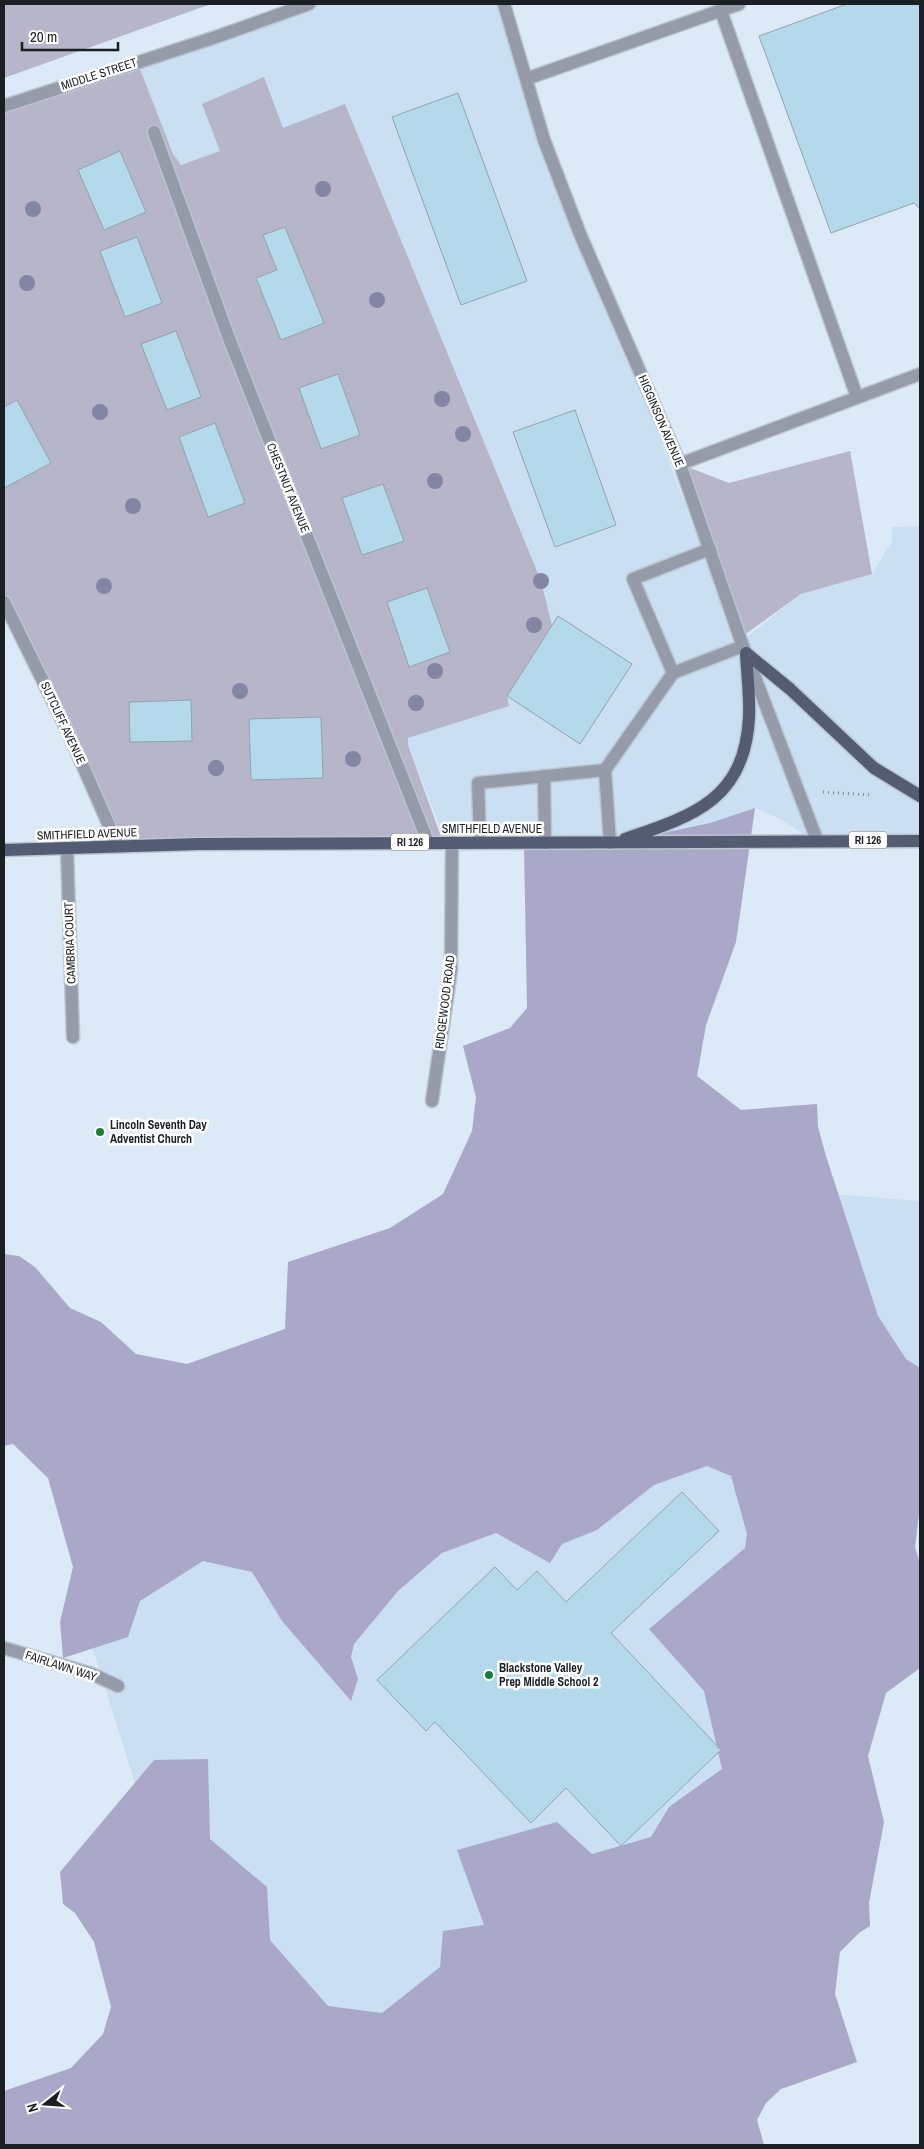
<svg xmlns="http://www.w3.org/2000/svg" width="924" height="2149" font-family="'Archivo Narrow',sans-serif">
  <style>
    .built { fill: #cbdff2 }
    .green { fill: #b6b5c9 }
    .forest { fill: #a9a8c8 }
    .building { fill: #b4d9ea; stroke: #91a3ac }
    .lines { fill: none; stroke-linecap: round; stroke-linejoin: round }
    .minor-casing { stroke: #b9c5d1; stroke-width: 15 }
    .major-casing { stroke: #b9c5d1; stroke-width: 15 }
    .path { stroke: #7f8991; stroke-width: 3; stroke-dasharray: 1 4; stroke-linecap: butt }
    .minor { stroke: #959ba8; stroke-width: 12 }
    .major { stroke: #535c73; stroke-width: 12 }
    .tree { fill: #8285a3 }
    .poi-dot { fill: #1b7f33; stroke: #fff; stroke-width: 2 }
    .labels { text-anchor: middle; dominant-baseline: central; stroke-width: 5; stroke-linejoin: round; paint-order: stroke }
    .shield { fill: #fff; stroke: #5f6265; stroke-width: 1 }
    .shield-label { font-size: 11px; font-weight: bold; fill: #1a1f23 }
    .street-label { font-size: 12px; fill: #1a1f23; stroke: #fff }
    .poi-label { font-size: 12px; font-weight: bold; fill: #1a1f23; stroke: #fff; text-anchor: start }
  </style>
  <rect width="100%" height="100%" fill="#dceaf7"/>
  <path class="built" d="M302,4h206l29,108 201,532 63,-50 71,-20 20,-33v-14l28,-1v316l-107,-1 -29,-20 -29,-13 -45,15 -76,16 -189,1 -37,-95v-7l100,-32 -190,-590 -137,49 -8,-10 -35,-91z
    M482,1166l438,35v241l-115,639 -222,64h-334l-177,-562z"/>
  <path class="green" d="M4,4h207l-207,74z
    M138,64l35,90 8,11 39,-14 -18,-47 62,-27 19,51 62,-24 196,477 11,45 -45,70 2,10 -101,32v7l35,97 -325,4 -114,-244v-496z
    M850,451l22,123 -71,20 -61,44 -60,-174 49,19z"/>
  <path class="forest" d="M755,808l-19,134 -30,83 -9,51 44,34 76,-6 1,23 8,29 52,160 28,43 14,9v137l-5,42 5,16v105l-34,25 -18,63 16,66 -15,81 1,23 -11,7 -19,19 -5,42 22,68 -76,27 -15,14 -9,17 7,25h-760v-54l67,-23 32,-34 8,-27 -17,-65 -19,-29 -12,-9 -3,-32 94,-112 54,-1 2,80 57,48 3,53 58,66 54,7 58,-46 3,-36 41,-6 -27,-75 100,-28 35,32 59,-17 18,-30 53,-38 -18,-78 -55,-62 96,-81 2,-14 -16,-58 -24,-10 -53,19 -57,45 -35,14 -12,19 -54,-30 -54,20 -44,38 -44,53 -3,13 7,22 -7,22 -69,-80 -30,-49 -49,-11 -63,40 -12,36 -65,21 -3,-36 13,-55 -25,-89 -35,-34 -9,2v-192l15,2 16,11 35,41 31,14 35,32 51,10 98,-35 3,-67 102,-34 53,-34 29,-63 4,-34 -13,-51 47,-18 17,-20 -3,-161 110,-8 76,-16z"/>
  <path class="building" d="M847,4h73v205l-6,-6 -83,30 -72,-197z
    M458,93l69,188 -66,24 -69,-188z
    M120,151l26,61 -42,18 -26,-60z
    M285,227l39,96 -43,17 -25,-62 21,-8 -14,-35z
    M137,237l25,66 -37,14 -25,-66z
    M176,331l25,66 -34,13 -26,-66z
    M338,374l22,61 -39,14 -22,-61z
    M17,400l34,63 -47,25v-81z
    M575,410l41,115 -61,22 -42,-115z
    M215,423l30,80 -37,14 -29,-80z
    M383,484l21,57 -42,14 -20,-57z
    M427,588l23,64 -41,15 -22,-65z
    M558,616l74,48 -52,80 -73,-48z
    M191,700l1,41 -62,1 -1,-40z
    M321,717l2,61 -72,2 -2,-61z
    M682,1492l37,39 -108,102 110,117 -100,96 -55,-58 -35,35 -96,-101 -9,9 -49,-51 118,-113 22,23 20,-19 29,31z"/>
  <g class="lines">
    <g class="minor-casing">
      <path id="minor" d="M504,4l40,136 36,94 100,230 60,174 77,202
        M721,11l136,386
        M526,79l213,-75
        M4,106l209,-68 96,-34
        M154,132l76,209 198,501
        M680,464l240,-90
        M4,602l64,130 50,114
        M673,673l70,-27
        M605,770l5,73
        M544,776l1,67
        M480,842l-2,-59 127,-13 68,-97 -40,-94 77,-30
        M67,849l6,188
        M432,1101l19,-131 1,-128
        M4,1648l88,26 26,12"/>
    </g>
    <g class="major-casing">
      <path id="major" d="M746,653l44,36 84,79 46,28
        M625,839c68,-23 120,-39 124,-122 1,-21 -2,-43 -3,-64
        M4,850l195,-6 721,-3"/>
    </g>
    <path class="path" d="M823,792l48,3"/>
    <use href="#minor" class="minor"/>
    <use href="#major" class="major"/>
  </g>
  <g class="tree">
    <circle cx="323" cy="189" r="8"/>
    <circle cx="33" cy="209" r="8"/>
    <circle cx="27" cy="283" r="8"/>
    <circle cx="377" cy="300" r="8"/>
    <circle cx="442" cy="399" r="8"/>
    <circle cx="100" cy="412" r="8"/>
    <circle cx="463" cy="434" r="8"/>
    <circle cx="435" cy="481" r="8"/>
    <circle cx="133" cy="506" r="8"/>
    <circle cx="541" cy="581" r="8"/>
    <circle cx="104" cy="586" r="8"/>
    <circle cx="534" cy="625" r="8"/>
    <circle cx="435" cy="671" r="8"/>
    <circle cx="240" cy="691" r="8"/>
    <circle cx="416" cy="703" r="8"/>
    <circle cx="353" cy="759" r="8"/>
    <circle cx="216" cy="768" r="8"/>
  </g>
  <g class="poi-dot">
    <circle cx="100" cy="1132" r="5"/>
    <circle cx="489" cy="1675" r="5"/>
  </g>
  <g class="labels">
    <g class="shield">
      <rect x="849" y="831.5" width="38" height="17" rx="4"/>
      <rect x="391" y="833.5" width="38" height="17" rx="4"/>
    </g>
    <g class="shield-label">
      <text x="868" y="840">RI 126</text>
      <text x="410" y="842">RI 126</text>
    </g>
    <g class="street-label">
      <text transform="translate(99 74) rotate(-18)">MIDDLE STREET</text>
      <text transform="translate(661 421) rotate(67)">HIGGINSON AVENUE</text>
      <text transform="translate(288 488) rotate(68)">CHESTNUT AVENUE</text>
      <text transform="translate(63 723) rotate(65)">SUTCLIFF AVENUE</text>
      <text x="492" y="829">SMITHFIELD AVENUE</text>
      <text transform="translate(87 834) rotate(-2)">SMITHFIELD AVENUE</text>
      <text transform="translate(70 943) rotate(-92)">CAMBRIA COURT</text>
      <text transform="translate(445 1002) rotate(-83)">RIDGEWOOD ROAD</text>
      <text transform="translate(61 1666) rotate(18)">FAIRLAWN WAY</text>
    </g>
    <g class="poi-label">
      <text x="110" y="1125">Lincoln Seventh Day<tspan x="110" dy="14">Adventist Church</tspan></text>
      <text x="499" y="1668">Blackstone Valley<tspan x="499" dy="14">Prep Middle School 2</tspan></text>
    </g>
  </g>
  <rect width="924" height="2149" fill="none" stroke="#1a1f23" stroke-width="10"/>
  <g transform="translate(45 2104) rotate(253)" stroke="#ffffff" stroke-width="4" paint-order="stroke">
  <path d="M0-4L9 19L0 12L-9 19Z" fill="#1a1f23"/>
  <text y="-8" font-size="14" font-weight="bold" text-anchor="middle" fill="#1a1f23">N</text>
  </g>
  <path d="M22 42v8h96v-8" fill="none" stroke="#1a1f23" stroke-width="2.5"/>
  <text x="30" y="42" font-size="15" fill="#1a1f23" stroke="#ffffff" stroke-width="4" paint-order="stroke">20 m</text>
</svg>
